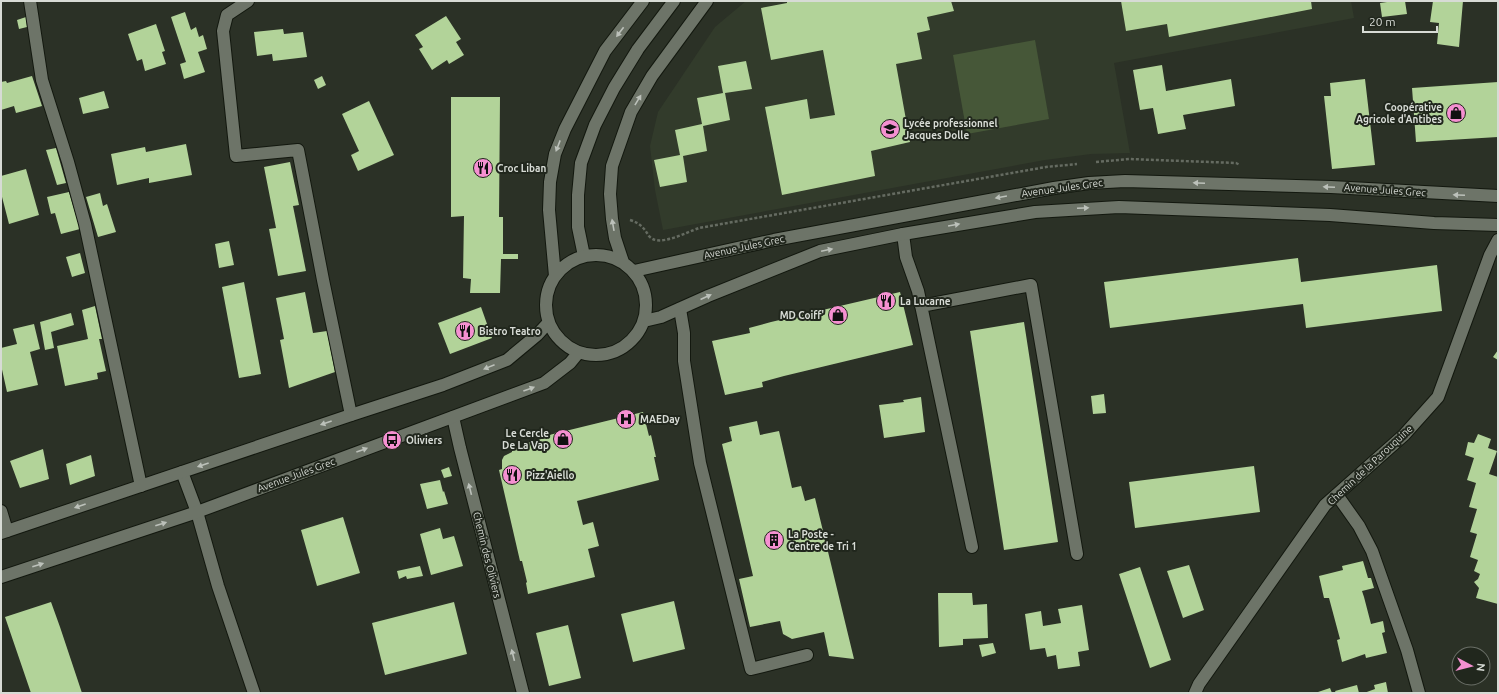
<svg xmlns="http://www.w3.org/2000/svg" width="1499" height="694" font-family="Ubuntu,sans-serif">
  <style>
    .built { fill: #323b2b }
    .green { fill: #465738 }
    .building { fill: #b2d399 }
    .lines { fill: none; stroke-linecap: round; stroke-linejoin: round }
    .lane-casing { stroke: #13180f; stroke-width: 14 }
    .street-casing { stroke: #13180f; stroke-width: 14 }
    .secondary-casing { stroke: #13180f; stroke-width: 14 }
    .path { stroke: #656b61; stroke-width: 2.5; stroke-dasharray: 3 2; stroke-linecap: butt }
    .lane { stroke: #6d7468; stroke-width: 12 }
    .street { stroke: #6d7468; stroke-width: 12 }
    .secondary { stroke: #6d7468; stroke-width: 12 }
    .oneway { fill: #bcc1ba }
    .labels { text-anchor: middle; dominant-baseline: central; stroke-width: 4; stroke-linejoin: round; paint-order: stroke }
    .poi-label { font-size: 10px; font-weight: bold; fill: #d7dbd5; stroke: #21271d; text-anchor: start }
    .street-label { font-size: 10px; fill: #d7dbd5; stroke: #21271d }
  </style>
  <rect width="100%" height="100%" fill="#2b3126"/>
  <path class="built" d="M746,1h605l3,17 -240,45 16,90 -39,1 -46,6 -382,70 -8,-40 -5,-44 8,-34 57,-85z"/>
  <path class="green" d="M1035,40l14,79 -82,15 -14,-79z"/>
  <path class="building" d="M787,1h164l3,10 -27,6 3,13 -13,3 5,26 -26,5 14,78 -39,9 4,25 -93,19 -17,-88 42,-8 3,20 25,-4 -12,-65 -52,10 -10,-52 26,-5z
    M1121,1h190l1,8 -143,28 -2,-13 -41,7z
    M1394,1h11l2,13 -25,3 -2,-14z
    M1433,1l19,1v-1h11l-4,46 -22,-3 2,-21 -9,-1z
    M185,12l6,18 5,-3 3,10 4,-2 4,14 -9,3 7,20 -21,7 -4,-15 6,-2 -15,-45z
    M446,16l15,23 -5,3 8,13 -15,9 -2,-4 -15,10 -13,-21 4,-2 -8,-12z
    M26,17l1,10 -8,2 -2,-9z
    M156,24l9,27 -3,1 4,12 -21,7 -3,-12 -5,2 -9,-27z
    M283,29l1,5 19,-2 4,25 -34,4 -1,-7 -15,2 -3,-24z
    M746,61l6,28 -27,4 5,27 -27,6 4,25 -24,5 4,26 -27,5 -6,-27 26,-5 -5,-25 27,-6 -5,-26 26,-5 -5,-27z
    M1162,65l4,26 65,-12 4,27 -52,9 3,14 -28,5 -5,-26 -13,2 -7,-40z
    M32,76l10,30 -26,7 -2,-7 -13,4v-28l5,-1 1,2z
    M322,76l4,9 -8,4 -4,-9z
    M1365,79l10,86 -43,4 -8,-73h7l-1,-13z
    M1498,82v55l-82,5 -4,-54z
    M104,91l5,17 -26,6 -4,-16z
    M451,97h49l-1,120h4v37h15v5h-17l-1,34h-30l1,-14 -8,-1 1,-62 -13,1z
    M369,101l25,54 -36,16 -7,-16 8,-4 -17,-37z
    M186,144l6,31 -43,8v-5l-32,7 -6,-31 34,-7 1,5z
    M56,148l10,35 -9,2 -11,-35z
    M290,162l9,43 -6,1 13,65 -28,5 -9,-47 7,-1 -12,-61z
    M26,169l13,46 -30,9 -8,-31v-17z
    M69,192l11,37 -19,5 -6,-21 -4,1 -4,-17z
    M100,193l3,13 4,-2 9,28 -18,5 -12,-40z
    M229,241l5,24 -15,3 -4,-24z
    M80,253l5,20 -13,4 -6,-20z
    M1298,258l3,24 136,-17 5,46 -136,17 -3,-24 -193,24 -6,-46z
    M244,282l17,92 -22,4 -17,-91z
    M305,292l8,41 14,-2 8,41 -46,16 -9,-48 4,-1 -8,-41z
    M900,292l13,53 -129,31 -22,6 1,5 -38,8 -13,-54 38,-8 -1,-5 22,-6z
    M95,306l7,33h-3l7,32 -9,2 1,6 -33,7 -8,-40 31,-7 -6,-29z
    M481,307l11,31 -42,16 -12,-31z
    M71,313l3,12 -23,7 3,16 -9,2 -5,-28z
    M1024,322l34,220 -54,8 -34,-219z
    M34,324l6,25 -10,3 8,33 -31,7 -6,-27v-17l16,-4 -4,-15z
    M1498,350v10l-5,-3z
    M1104,394l2,19 -13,1 -2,-18z
    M921,397l4,35 -41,6 -5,-33 25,-3 -1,-2z
    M643,412l6,24 2,-1 5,22h-2l5,23 -82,21 6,24 10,-3 6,24 -11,3 7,28 -67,17 -2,-11 1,-1 -5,-21h-2l-21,-91 3,-1v-9l2,-4 8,-4v-3l11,-2 -1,-3 23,-6v-2z
    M757,421l3,14 19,-4 13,57 9,-2 4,15 10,-3 39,161 -25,-3 -5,-24 -32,7 -9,-5 -3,-13 -30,6 -11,-48 14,-3 -31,-132 10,-3 -3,-14z
    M1478,434l13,5 -3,9 9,3 -8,23 9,3v127l-22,-6 3,-10 -5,-6 4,-3 2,-5 -6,-3 4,-11 -8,-3 7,-23 -7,-2 7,-23 -8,-2 7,-24 -9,-3 7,-22 -9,-3 3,-13 6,1z
    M43,449l6,30 -29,9 -10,-27z
    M91,455l4,21 -25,9 -4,-21z
    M1254,466l6,46 -125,16 -6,-46z
    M449,467l3,9 -8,2 -3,-8z
    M440,480l3,12 1,-1 4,13 -21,5 -7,-25z
    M343,517l17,56 -43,13 -16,-56z
    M440,528l3,11 11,-3 9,30 -32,9 -11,-41z
    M1363,561l5,17h3l3,10 -12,3 2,6 7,27 12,-3 2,11 -3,1 5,20 -21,5 -1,-4 -23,8 -5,-22 3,-1 -11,-41h-5l-5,-22 24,-6 -1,-4z
    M1189,565l15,45 -21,8 -16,-47z
    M420,566l3,10 -16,3 -1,-3 -7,3 -2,-8z
    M1140,567l31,93 -21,8 -31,-94z
    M938,593h34l1,12 14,-1 1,34 -25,1v6l-24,2z
    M674,601l11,48 -52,13 -12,-48z
    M51,602l9,25 22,66h-51l-26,-76z
    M454,602l13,52 -82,21 -13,-52z
    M1082,605l7,45 -11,2 2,14 -22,3 -2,-14 -9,2 -2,-9 -15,2 -5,-36 16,-3 2,15 18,-3 -3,-14z
    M568,625l13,53 -32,8 -13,-53z
    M993,643l3,10 -14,4 -3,-12z
    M1386,682l2,11h-24l11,-4 -1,-4z
    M1357,685l2,8h-23l-1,-2z
    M1330,688l2,5h-14v-1z"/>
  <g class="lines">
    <g class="lane-casing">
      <path id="lane" d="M903,234l3,23 12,34 54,256
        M584,256l-6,-29v-32l3,-32 14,-38 19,-37 24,-39 36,-48
        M921,306l110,-21 46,269
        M680,309l4,24v28l16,102 51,206 56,-14"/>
    </g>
    <g class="street-casing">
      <path id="street" d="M30,1l12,79 26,82 17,62 56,262
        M248,1l-21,14 -4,16 13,125 62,-6 25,130 28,135
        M453,417l7,31 63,245
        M182,472l15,40 21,74 36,107
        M1337,495l22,31 13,25 35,99 12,43
        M1,511l6,20
        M1195,693l4,-9 126,-179 79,-70 34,-38 52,-142 8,-15"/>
    </g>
    <g class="secondary-casing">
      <path id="secondary" d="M546 305a50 50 0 1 1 100 0a50 50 0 1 1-100 0Z
        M623,262l-8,-24 -3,-19 -2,-25 2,-28 19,-54 21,-36 55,-75
        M634,271l140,-31 280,-52 35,-5 36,-2 206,6 167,9
        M555,276l-6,-66 1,-28 5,-28 10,-25 40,-78 38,-50
        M644,321l17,-4 47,-21 112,-45 83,-17 132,-22 84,-5 211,8 104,8 64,2
        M1,533l350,-118 92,-30 64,-25 30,-25 12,-13
        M1,577l196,-65 347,-129 26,-20 9,-11"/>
    </g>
    <path class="path" d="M1096,162l33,-3 107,4 4,2
      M630,220c10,3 14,8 19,16 9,12 38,-4 50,-8l347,-61 31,-3"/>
    <use href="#lane" class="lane"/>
    <use href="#street" class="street"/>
    <use href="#secondary" class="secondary"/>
  </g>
  <defs><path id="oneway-solid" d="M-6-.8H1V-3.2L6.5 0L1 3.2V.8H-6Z"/></defs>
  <g class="oneway">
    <use href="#oneway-solid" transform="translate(620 32) rotate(127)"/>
    <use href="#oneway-solid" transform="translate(638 100) rotate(-59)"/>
    <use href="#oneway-solid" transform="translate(558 146) rotate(111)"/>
    <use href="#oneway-solid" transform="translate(1199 183) rotate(-178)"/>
    <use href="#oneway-solid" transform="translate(1329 187) rotate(-178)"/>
    <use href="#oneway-solid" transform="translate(1459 195) rotate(-177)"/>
    <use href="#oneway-solid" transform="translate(1001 197) rotate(170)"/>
    <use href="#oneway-solid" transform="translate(1083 208) rotate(-3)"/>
    <use href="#oneway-solid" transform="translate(613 225) rotate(-100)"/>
    <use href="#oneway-solid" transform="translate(954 225) rotate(-10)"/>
    <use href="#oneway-solid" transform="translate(827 250) rotate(-12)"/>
    <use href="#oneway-solid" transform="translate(706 297) rotate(-24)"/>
    <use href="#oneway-solid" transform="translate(489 367) rotate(158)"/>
    <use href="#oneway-solid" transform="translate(529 389) rotate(-20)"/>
    <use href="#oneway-solid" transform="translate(326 423) rotate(161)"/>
    <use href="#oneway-solid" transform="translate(362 450) rotate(-20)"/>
    <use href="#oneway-solid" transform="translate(203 465) rotate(161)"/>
    <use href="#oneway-solid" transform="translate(470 489) rotate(-104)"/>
    <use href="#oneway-solid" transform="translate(80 506) rotate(161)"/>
    <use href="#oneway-solid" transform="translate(161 524) rotate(-18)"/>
    <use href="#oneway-solid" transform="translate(38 565) rotate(-18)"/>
    <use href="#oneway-solid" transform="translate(513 655) rotate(-104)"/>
  </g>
  <defs>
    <g id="shop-disc" transform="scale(1)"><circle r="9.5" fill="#f590d1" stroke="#21271d"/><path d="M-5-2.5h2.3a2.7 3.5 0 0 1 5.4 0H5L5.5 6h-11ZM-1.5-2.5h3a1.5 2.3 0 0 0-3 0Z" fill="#111"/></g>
    <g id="school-disc" transform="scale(1)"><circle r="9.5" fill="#f590d1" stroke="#21271d"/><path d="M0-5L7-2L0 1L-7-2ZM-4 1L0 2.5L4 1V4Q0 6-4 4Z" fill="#111"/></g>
    <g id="restaurant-disc" transform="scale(1)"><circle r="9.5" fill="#f590d1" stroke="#21271d"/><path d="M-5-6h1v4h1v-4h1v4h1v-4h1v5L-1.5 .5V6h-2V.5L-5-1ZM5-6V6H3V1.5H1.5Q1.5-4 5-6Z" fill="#111"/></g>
    <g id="hospital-disc" transform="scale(1)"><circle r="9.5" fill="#f590d1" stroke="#21271d"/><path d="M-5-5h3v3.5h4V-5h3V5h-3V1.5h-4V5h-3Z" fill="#111"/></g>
    <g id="bus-disc" transform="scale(1)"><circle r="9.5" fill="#f590d1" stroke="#21271d"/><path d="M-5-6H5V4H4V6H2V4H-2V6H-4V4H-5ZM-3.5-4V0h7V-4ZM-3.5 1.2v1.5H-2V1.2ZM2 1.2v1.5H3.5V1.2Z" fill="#111"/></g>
    <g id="building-disc" transform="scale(1)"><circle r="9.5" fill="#f590d1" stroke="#21271d"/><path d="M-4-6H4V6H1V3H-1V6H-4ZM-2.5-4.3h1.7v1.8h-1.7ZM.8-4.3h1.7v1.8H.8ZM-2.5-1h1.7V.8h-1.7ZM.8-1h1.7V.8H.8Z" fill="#111"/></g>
  </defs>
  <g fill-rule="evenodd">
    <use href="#shop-disc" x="1456" y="113"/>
    <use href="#school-disc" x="890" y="129"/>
    <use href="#restaurant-disc" x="483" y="168"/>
    <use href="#restaurant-disc" x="886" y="301"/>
    <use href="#shop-disc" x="838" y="315"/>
    <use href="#restaurant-disc" x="465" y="331"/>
    <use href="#hospital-disc" x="626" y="419"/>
    <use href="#shop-disc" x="563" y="439"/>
    <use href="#bus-disc" x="392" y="440"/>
    <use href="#restaurant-disc" x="512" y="475"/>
    <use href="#building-disc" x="774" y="540"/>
  </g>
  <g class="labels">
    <g class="poi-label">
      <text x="1442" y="107" text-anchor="end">Coopérative<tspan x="1442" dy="12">Agricole d'Antibes</tspan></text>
      <text x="904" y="123">Lycée professionnel<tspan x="904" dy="12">Jacques Dolle</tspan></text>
      <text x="497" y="168">Croc Liban</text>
      <text x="900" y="301">La Lucarne</text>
      <text x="824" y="315" text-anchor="end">MD Coiff'</text>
      <text x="479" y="331">Bistro Teatro</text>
      <text x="640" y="419">MAEDay</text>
      <text x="549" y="433" text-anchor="end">Le Cercle<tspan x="549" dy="12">De La Vap</tspan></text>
      <text x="406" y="440">Oliviers</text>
      <text x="526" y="475">Pizz'Aiello</text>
      <text x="788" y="534">La Poste -<tspan x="788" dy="12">Centre de Tri 1</tspan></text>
    </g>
    <g class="street-label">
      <text transform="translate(1062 188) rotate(-8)">Avenue Jules Grec</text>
      <text transform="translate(1385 190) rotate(4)">Avenue Jules Grec</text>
      <text transform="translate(744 247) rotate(-12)">Avenue Jules Grec</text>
      <text transform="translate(1370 465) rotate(-43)">Chemin de la Parouquine</text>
      <text transform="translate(296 475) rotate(-20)">Avenue Jules Grec</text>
      <text transform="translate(487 555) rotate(76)">Chemin des Oliviers</text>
    </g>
  </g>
  <rect width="1499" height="694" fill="none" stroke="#d7dbd5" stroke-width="4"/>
  <g transform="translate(1471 666) rotate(97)"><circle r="19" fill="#21271d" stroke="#6a6f67"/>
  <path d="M0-3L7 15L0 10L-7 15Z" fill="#f590d1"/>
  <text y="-6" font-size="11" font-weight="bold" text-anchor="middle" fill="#d7dbd5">N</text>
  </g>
  <path d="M1363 26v6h74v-6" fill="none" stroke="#d7dbd5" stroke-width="2"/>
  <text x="1369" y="26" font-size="12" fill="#d7dbd5" stroke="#21271d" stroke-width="3" paint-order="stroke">20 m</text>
</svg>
